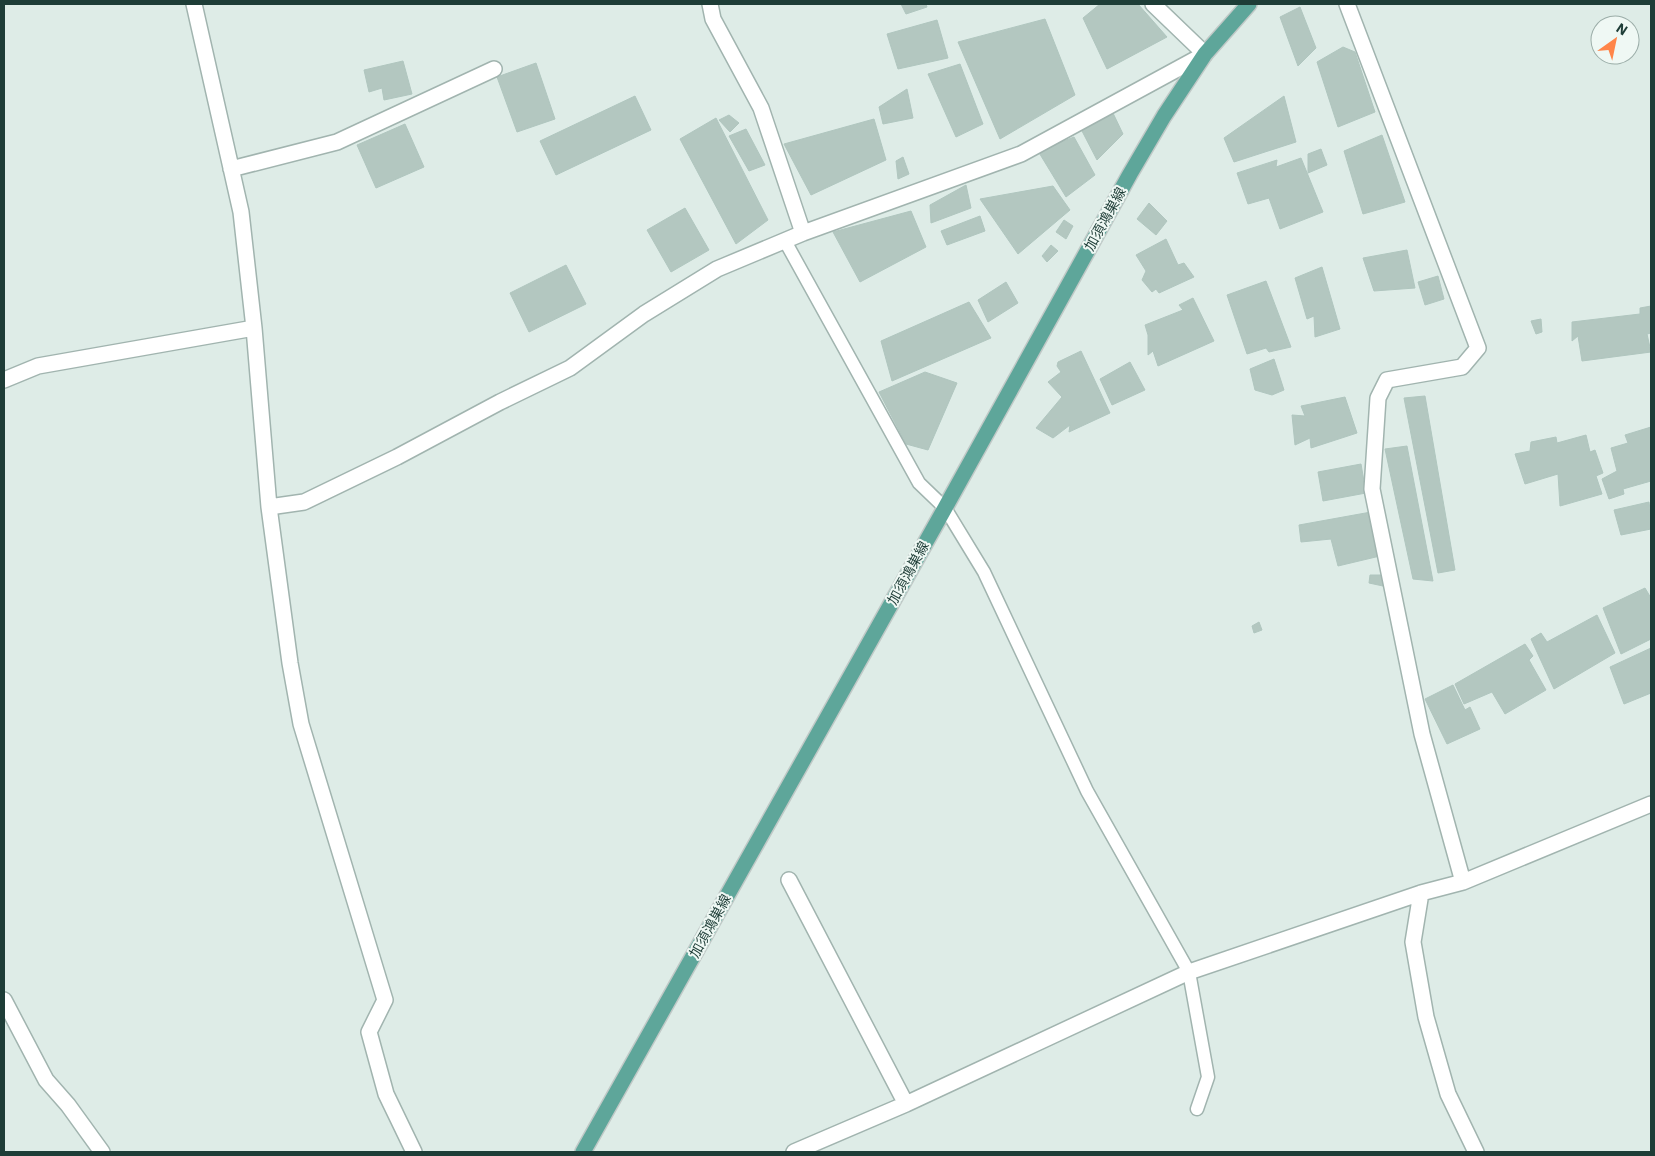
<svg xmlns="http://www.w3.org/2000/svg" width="1655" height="1156" font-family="'IBM Plex Sans','Noto Sans JP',sans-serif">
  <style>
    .building { fill: #b3c7c0; stroke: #b0c6bf }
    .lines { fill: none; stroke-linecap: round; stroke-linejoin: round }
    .lane-casing { stroke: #a1b4af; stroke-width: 15 }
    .street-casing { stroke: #a1b4af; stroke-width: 18 }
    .primary-casing { stroke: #c0c9c7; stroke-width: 18 }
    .lane { stroke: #fff; stroke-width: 12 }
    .street { stroke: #fff; stroke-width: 15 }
    .primary { stroke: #5ea69a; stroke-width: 15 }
    .labels { text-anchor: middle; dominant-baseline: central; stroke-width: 4; stroke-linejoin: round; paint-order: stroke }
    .street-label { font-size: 14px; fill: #1e3d37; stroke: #eff8f4 }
  </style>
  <rect width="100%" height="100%" fill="#deece7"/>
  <path class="building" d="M901,4h25l1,3 -21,7z
    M1100,4h38l29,33 -60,32 -24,-51z
    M1300,7l16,41 -18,18 -18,-49z
    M1045,19l30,76 -75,44 -42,-97z
    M937,20l11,38 -50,11 -11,-35z
    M1343,47l12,5 20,60 -37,15 -21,-65z
    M403,61l9,33 -28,6 -2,-12 -13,4 -5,-22z
    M536,63l19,56 -38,13 -20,-55z
    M960,64l23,60 -27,13 -28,-63z
    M907,89l6,29 -30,6 -4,-17z
    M635,96l16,34 -95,45 -16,-34z
    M1284,96l12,46 -62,20 -10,-24z
    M1112,111l11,23 -26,26 -15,-29z
    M729,115l10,8 -9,9 -11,-12z
    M716,118l52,102 -32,24 -56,-105z
    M874,119l12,41 -75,35 -27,-51z
    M405,124l19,43 -48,21 -19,-43z
    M746,129l19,36 -16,6 -20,-35z
    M1382,135l23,67 -42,12 -19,-63z
    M1074,137l21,38 -29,22 -28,-46z
    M1321,149l6,16 -19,8v-19z
    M903,157l6,17 -11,5 -2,-18z
    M1301,158l22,54 -43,17 -11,-31 -21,6 -11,-31 40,-13 -1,7z
    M966,185l5,23 -40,15 -1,-18z
    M1053,186l17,24 -52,44 -38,-55z
    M1149,203l18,18 -11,14 -19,-16z
    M685,208l24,42 -38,22 -24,-42z
    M911,211l15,36 -66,35 -27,-50z
    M980,216l5,15 -38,14 -6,-14z
    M1064,220l9,6 -7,13 -10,-7z
    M1166,239l12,26 6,-2 10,14 -35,16 -3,-4 -4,3 -10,-12 4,-9 -10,-16z
    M1051,245l7,6 -11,11 -5,-6z
    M1407,250l8,38 -41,3 -11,-33z
    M566,265l20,39 -57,28 -19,-39z
    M1322,267l18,62 -25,8 -1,-21 -7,3 -12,-41z
    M1438,276l6,23 -19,6 -7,-23z
    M1266,281l25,66 -22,5 -3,-4 -19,6 -20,-59z
    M1006,282l12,21 -30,19 -10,-22z
    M1193,298l21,43 -56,25 -5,-15 -5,4v-20l-3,-10 38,-15 -4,-5z
    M969,302l22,36 -99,43 -11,-40z
    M1651,306v27l-4,1 4,18 -69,9 -4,-25 -6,5v-19l68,-8v-6z
    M1541,319l1,13 -6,2 -5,-13z
    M1081,351l29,62 -41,19 1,-7 -17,13 -17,-10 26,-31 -14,-15 13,-10 -4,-6 1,-4z
    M1274,359l10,31 -12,5 -17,-5 -5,-21z
    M1130,362l15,28 -33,15 -12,-26z
    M925,372l32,11 -29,67 -22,-6 -27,-52z
    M1425,396l30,174 -17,3 -34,-175z
    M1345,397l12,36 -46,15 -1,-10 -15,7 -3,-30 13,1 -4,-10z
    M1651,427v54l-28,8 1,5 -15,5 -7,-20 15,-8 -6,-23 17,-5 -3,-8z
    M1586,435l4,17 5,-2 8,23 -7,3 6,18 -42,12 -2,-32 -33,10 -10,-30 15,-3 1,-9 25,-5 1,6z
    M1407,446l26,135 -20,-2 -28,-130z
    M1361,464l5,29 -43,8 -5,-29z
    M1649,502l2,15v12l-30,6 -7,-25z
    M1371,512l9,44 -42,10 -7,-27 -30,3 -2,-17z
    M1370,575h13v11l-14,-3z
    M1645,588l6,10v41l-30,15 -18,-46z
    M1597,615l18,38 -61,36 -23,-50 10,-6 6,9z
    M1259,622l3,8 -8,3 -2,-7z
    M1525,644l8,12 -4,4 17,30 -41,24 -13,-22 -28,12 -9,-20z
    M1651,648v45l-27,11 -14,-37z
    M1453,685l12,25 5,-3 10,22 -33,15 -22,-45z"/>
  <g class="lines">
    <g class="lane-casing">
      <path id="lane" d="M785,241l134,242 26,25 39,64 103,219 102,181 19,105 -11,32"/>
    </g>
    <g class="street-casing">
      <path id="street" d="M194,4l47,208 13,116 15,179 21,156 11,61 84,276 -16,32 17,62 28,58
        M710,4l3,15 48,89 42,125
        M1347,4l131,344 -16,19 -75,13 -9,18 -6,91 50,245 41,148
        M231,169l106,-27 157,-73
        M4,380l34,-14 216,-38
        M269,507l35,-5 93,-45 103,-55 70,-34 74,-54 73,-45 86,-36 218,-79 184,-100 -52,-50
        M789,880l117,224
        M1421,893l-8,49 13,75 22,77 28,58
        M4,1000l42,80 22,25 34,47
        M794,1152l112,-48 283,-132 232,-79 42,-11 188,-78"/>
    </g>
    <g class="primary-casing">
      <path id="primary" d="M583,1152l362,-644 185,-334 34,-58 41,-62 44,-50"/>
    </g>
    <use href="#lane" class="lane"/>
    <use href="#street" class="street"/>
    <use href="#primary" class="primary"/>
  </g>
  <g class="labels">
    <g class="street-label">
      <text transform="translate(1105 219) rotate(-61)">加須鴻巣線</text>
      <text transform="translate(908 573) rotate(-61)">加須鴻巣線</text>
      <text transform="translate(710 926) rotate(-61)">加須鴻巣線</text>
    </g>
  </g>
  <rect width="1655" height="1156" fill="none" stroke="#1e3d37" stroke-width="10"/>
  <g transform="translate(1615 40) rotate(33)"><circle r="24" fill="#eff8f4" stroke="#9bada8"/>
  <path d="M0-4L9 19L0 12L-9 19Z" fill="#ff8549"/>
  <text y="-8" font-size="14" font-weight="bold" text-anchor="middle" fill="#1e3d37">N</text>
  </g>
</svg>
